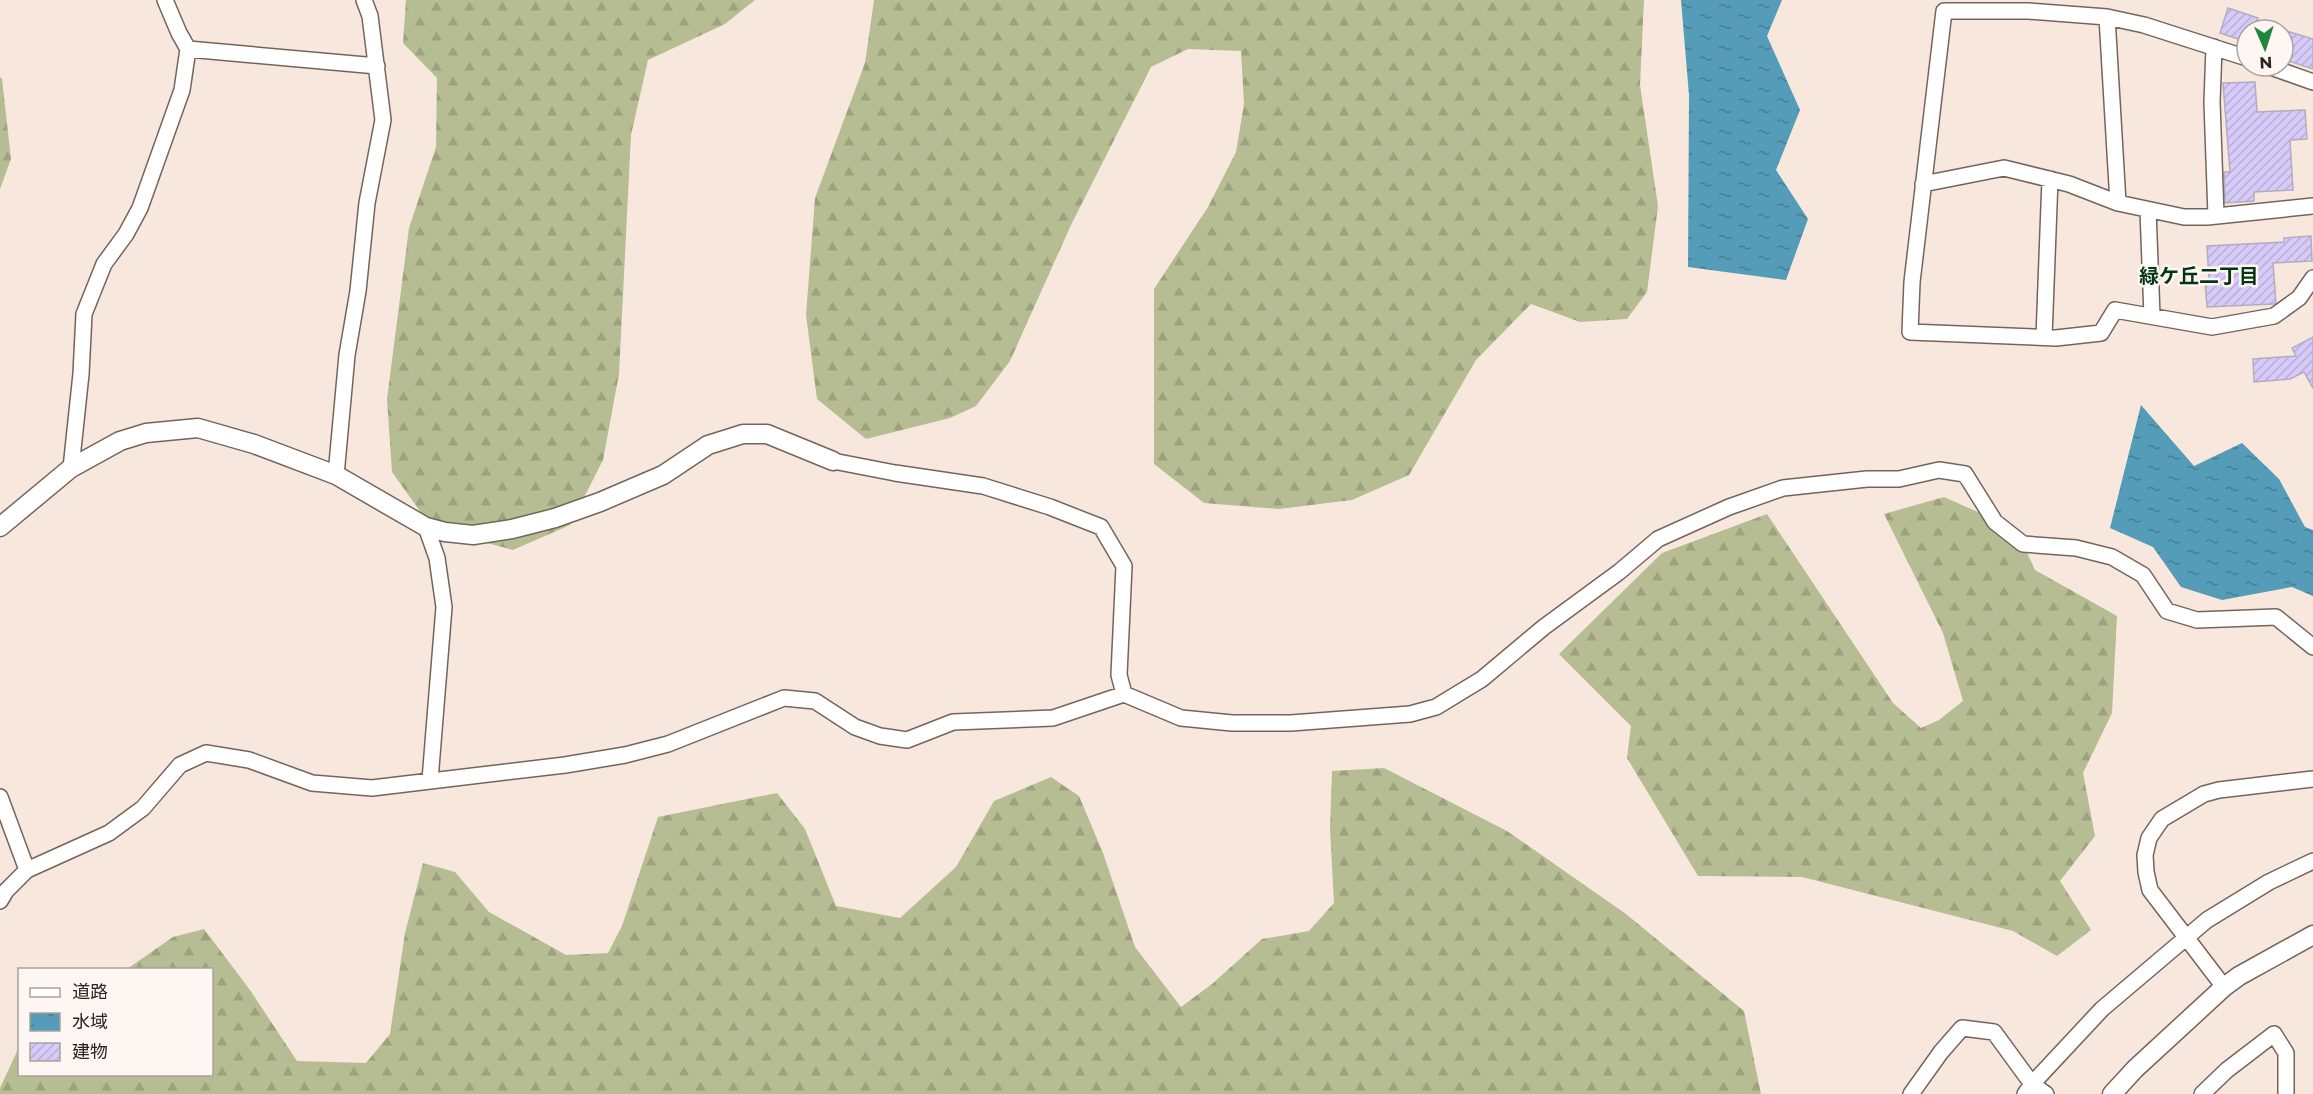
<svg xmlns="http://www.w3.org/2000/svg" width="2313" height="1094" font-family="Montserrat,'Noto Sans JP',sans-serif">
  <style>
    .forest { fill: url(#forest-firs) }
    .water { fill: url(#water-ripples) }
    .building { fill: url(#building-hatch); stroke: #b1adbe; stroke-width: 1.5 }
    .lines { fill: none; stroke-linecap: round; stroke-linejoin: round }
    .minor-casing { stroke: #74655c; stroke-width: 18 }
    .tertiary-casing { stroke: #74655c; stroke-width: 21 }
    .minor { stroke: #fff; stroke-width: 15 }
    .tertiary { stroke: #fff; stroke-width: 18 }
    .labels { text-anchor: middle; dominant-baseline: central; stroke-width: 5; stroke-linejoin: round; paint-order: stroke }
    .neighbourhood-label { font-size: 20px; font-weight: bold; fill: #043613; stroke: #fdf6f2 }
  </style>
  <defs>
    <pattern id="forest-firs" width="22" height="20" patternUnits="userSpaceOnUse" patternTransform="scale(1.5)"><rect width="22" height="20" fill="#b6bd92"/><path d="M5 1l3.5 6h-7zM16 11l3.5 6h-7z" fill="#9da27e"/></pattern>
    <pattern id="water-ripples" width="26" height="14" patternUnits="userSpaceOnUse" patternTransform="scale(1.5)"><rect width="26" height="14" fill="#549cb7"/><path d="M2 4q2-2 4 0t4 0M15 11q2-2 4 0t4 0" fill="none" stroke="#467f94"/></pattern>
    <pattern id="building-hatch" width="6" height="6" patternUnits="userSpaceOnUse" patternTransform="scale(1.5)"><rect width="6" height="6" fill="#d6caf9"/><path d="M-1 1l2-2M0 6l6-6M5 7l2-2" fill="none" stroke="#b8add5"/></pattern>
  </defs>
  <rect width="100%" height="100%" fill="#f8e7dd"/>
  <path class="forest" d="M406,0h349l-30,24 -77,36 -17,75 -12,239 -16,86 -33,65 -57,25 -81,-22 -40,-56 -5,-73 22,-171 27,-81 1,-69 -34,-35z
    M874,0h770l-4,85 18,121 -11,86 -20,27 -47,3 -49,-18 -55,56 -67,115 -57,25 -73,9 -75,-6 -50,-39v-175l54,-82 28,-55 8,-48 -3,-53 -53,-2 -37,18 -80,158 -61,136 -34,45 -26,12 -84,21 -49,-40 -11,-84 9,-117 50,-135z
    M0,77l2,2 9,80 -11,30z
    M1944,497l72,32 19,41 82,46 -5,97 -29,60 12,63 -35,45 31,49 -34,26 -44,-25 -211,-54 -104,-1 -71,-118 4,-32 -72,-72 103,-101 105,-39 126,189 28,25 18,-8 24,-19 -20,-68 -59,-119z
    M1384,768l123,63 119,83 118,97 17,83h-1761v-6l19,-41 1,27h192v-104l-85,-1 46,-32 31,-8 46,61 47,71 69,2 24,-29 15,-101 18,-70 32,9 34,40 77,43 42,-2 14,-27 36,-109 119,-24 28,36 31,77 64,12 56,-51 38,-66 57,-24 28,19 24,57 32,94 46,60 31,-23 50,-45 47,-8 25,-28 -4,-74 2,-58z"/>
  <path class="water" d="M1681,0h101l-15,36 33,74 -24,60 32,49 -22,61 -98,-13 1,-172z
    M2141,405l53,61 48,-23 37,36 26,48 8,3v66l-21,-9 -70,13 -41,-13 -28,-40 -43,-19z"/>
  <path class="building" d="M2228,8l30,10 -4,12h-7v12l-27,-9z
    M2283,30l30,9v30l-30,-10z
    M2255,82l2,30 48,-2 2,29 -17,1 3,50 -39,2v9l-29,2 -1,-31h6l-7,-89z
    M2311,236l1,25 -39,2 3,40 -2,1 -67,3 -2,-27h4l-2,-34 77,-4v-4z
    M2313,337v51l-9,-16 -14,7 -36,3 -1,-23 43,-3 -4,-8z"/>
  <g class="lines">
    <g class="minor-casing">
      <path id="minor" d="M2107,17l37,8 103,33
        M2214,47l-2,55 4,114
        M188,49l189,17
        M2268,66l45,16
        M1923,184l81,-16 65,16 49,19
        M2313,206l-106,11h-23l-66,-14 -11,-186 -79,-6h-84l-32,271 -2,50 146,6 45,-5 14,-23 97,17 62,-11 25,-18 14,-20
        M2148,210l4,106
        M2044,337l6,-158
        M833,461l62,12 88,13 67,21 51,20 23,39 -5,109 5,19
        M71,468l10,-94 3,-60 20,-50 22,-30 14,-26 42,-118 6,-41 -9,-16 -14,-33
        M336,475l11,-120 11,-64 9,-88 16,-83 -13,-104 -6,-16
        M426,527l11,31 7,49 -14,173
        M0,797l27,73
        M0,901l6,-10 21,-21 82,-37 34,-25 37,-43 26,-12 43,7 63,23 60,5 193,-23 60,-10 43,-11 116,-46 31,3 40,26 25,9 27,4 46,-18 100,-4 71,-24 57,24 51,5h59l119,-9 26,-7 46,-28 62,-52 75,-55 39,-33 71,-32 54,-19 84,-9h32l40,-9 26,4 30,48 28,22 53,4 36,9 31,18 24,36 30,9 79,-3 37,30
        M2224,987l-74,-97 -4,-18 -1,-17 4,-17 13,-19 42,-25 15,-4 94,-11
        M1911,1094l30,-42 21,-24 32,4 38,52 70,-75 105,-89 62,-38 44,-21
        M2025,1094l7,-10 14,10
        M2202,1094l25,-24 47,-36 12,19v41"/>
    </g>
    <g class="tertiary-casing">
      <path id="tertiary" d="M0,527l71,-59 49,-27 26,-8 52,-5 56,16 82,31 90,52 19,5 28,3 39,-6 43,-11 45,-16 63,-27 45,-30 35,-11h24l66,27
        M2112,1094l23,-25 89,-82 15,-11 74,-41"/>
    </g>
    <use href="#minor" class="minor"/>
    <use href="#tertiary" class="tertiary"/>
  </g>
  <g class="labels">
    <g class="neighbourhood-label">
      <text x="2199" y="276">緑ケ丘二丁目</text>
    </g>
  </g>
  <rect x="18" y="968" width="195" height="108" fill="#fdf6f2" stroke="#a9a29e" stroke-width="1.5"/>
  <rect x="30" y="988" width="30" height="9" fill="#ffffff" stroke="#a9a29e" stroke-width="1.5"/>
  <text x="72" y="998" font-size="18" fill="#2a2420">道路</text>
  <rect x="30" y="1013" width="30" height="18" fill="url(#water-ripples)" stroke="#a9a29e" stroke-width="1.5"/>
  <text x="72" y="1028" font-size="18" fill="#2a2420">水域</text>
  <rect x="30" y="1043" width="30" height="18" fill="url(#building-hatch)" stroke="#a9a29e" stroke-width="1.5"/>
  <text x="72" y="1058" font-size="18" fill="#2a2420">建物</text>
  <g transform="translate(2265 48) rotate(177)"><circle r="28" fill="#fdf6f2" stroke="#a9a29e" stroke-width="1.5"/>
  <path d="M0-4.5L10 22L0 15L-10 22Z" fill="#1f873d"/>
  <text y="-9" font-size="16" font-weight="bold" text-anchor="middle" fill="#2a2420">N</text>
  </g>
</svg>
